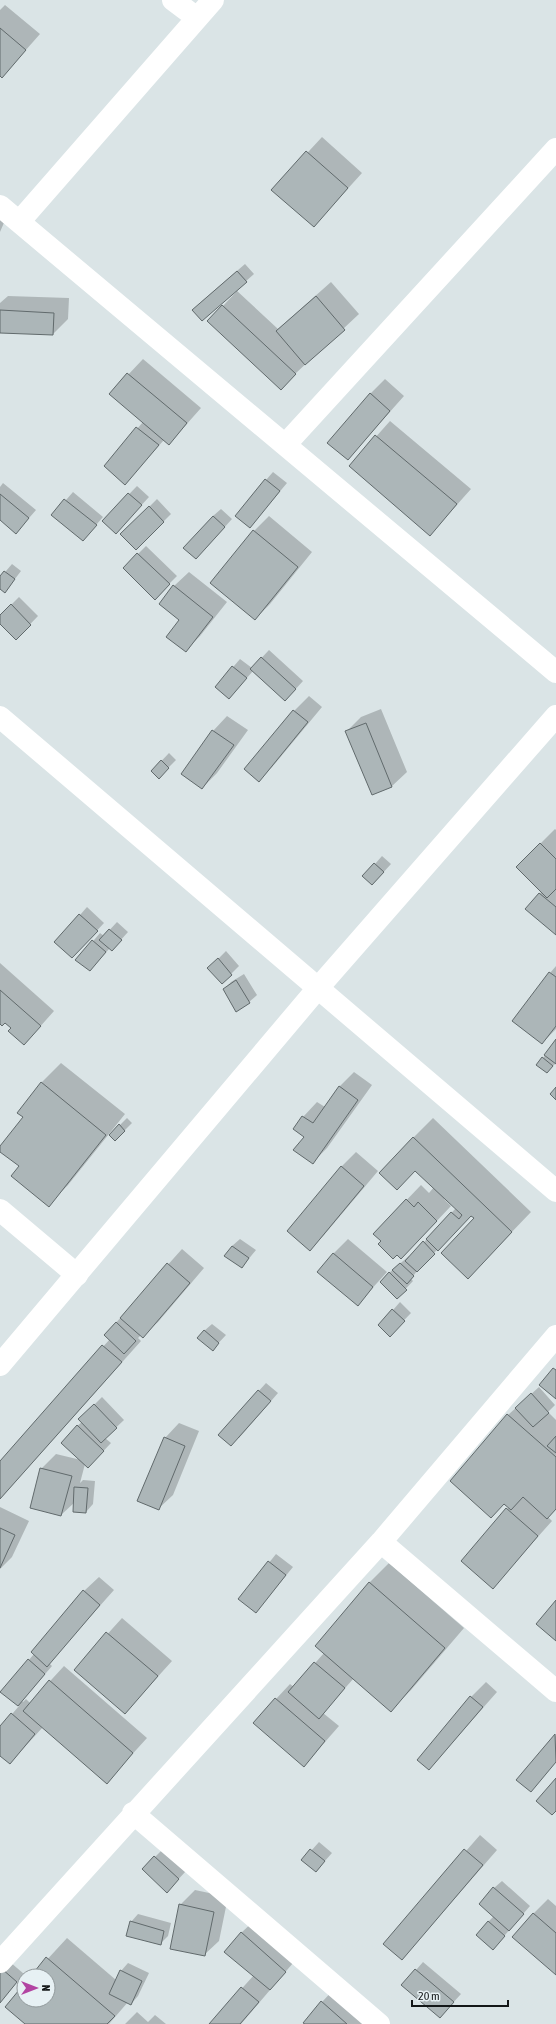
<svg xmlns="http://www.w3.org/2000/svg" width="556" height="2024" font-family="'Asap Condensed',sans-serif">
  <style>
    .shadow { fill: #0003 }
    .building { fill: #acb6b8; stroke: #616a6c }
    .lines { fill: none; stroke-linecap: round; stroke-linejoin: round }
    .minor { stroke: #fff; stroke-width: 22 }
    .tertiary { stroke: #fff; stroke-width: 22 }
  </style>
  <rect width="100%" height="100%" fill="#dae4e6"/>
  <path class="shadow" d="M5,5l35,29 -38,43 -2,-2v-65z
    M322,137l40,36 -48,53 -41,-36z
    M0,207l9,4 -9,21z
    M245,264l9,10 -18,16 42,39 53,-47 28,32 -64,60 -86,-53 27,-29 -1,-1 -34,11z
    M8,296l61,2 -1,21 -15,15 -53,-2v-29z
    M143,359l58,49 -32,36 -5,-4 -39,43 -20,-17 38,-44 -33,-28z
    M385,379l19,17 -56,63 22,-65z
    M390,421l81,68 -41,46 -80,-69z
    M273,472l14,11 -37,44 16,-47z
    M3,483l33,27 -13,15 -23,-6v-32z
    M137,486l12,11 -26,28 -20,-4z
    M73,492l30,25 -20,23 -30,-25z
    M157,499l14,15 -35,35 -14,-15z
    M221,509l11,10 -29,32 10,-35z
    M269,516l43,36 -42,52 -15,15 -43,-36 42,-52z
    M146,546l31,30 -22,22 -31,-30z
    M12,564l9,7 -16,21 -5,-4v-10z
    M189,572l38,30 -27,34 -15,15 -11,-65z
    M19,597l19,19 -22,23 -16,-17v-6z
    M269,650l34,31 -11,12 -39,-22 -24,27 -13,-11 24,-28 12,9z
    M309,696l13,11 -49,59 -14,15 -14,-12 49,-58z
    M381,709l26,63 -15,14 -20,8 -25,-63 14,-14z
    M227,716l21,14 -31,43 -15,15 11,-57z
    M169,753l7,7 -17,17 -7,-6z
    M555,829l1,1v104l-29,-25 15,-18 -25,-24z
    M382,856l9,8 -11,12 -5,-12z
    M87,907l17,16 -24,26v-34z
    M117,922l11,10 -9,10 -9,6 -20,22 -13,-10 23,-27 4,3z
    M226,951l13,15 -17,17 -6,-22z
    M0,963l54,48 -16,18 -25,-1 -8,-7 -5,2z
    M556,966v63l-14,14 8,-70z
    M244,974l13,21 -8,7 -25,-13 7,-7z
    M556,1041v22l-9,9 -4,-14z
    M61,1063l64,51 -57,71 -20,20 -28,-39 -20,-16v-3l24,-30 17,-34z
    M354,1072l18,13 -45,63 -15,15 -7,-27 -2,-19 14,-15 8,5 15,-21z
    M127,1118l5,5 -17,17 -5,-5z
    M433,1118l98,94 -63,66 8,-60 -4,-3 -52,52 -9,12 2,2 -16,17 -8,-25 20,-17 1,1 46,-49 -11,-11 -1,2 7,7 -36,38 -33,-3 -8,-7 47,-49 8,8 5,-6 -21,-49z
    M356,1152l22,19 -54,64 -14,15 31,-83z
    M240,1239l16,11 -14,17 -10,-21z
    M348,1239l39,33 -29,32 -25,-50z
    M182,1249l22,19 -46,54 -15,14 -2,-1 -3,3 3,3 -141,158v-37l110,-123 -5,-4z
    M400,1302l11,11 -21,22 3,-25z
    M212,1324l14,11 -14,15 -8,-19z
    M266,1383l12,10 -39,45 -20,-3z
    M539,1387l16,18 -7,7 8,8v89l-8,8 4,4 -59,66 14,-78 2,-2 -58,-26 57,-66z
    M102,1397l22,23 -19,18 6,5 -15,16 -11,5 -5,19 3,-3 12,1 -2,23 -7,8 -11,-10 -14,13 -20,-46 15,-15 25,6 -4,-34 5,-4 -2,-3z
    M179,1423l20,8 -26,64 -15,14 7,-71z
    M0,1507l29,14 -17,36 -12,12z
    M276,1554l17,13 -37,45 -16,-13z
    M389,1563l75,65 -53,62 -20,20 -37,-32 -31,35 16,13 -35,40 -28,-67 14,-15 4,3 30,-34 45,-70z
    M99,1577l15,13 -65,73 3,3 -30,35 1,1 3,-3 4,4 34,-37 83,72 -40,44 -64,-55 -33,36 -10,-9v-26l19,-22 -17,-15 32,-37 50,-63z
    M122,1618l50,43 -47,52 -50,-43z
    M486,1682l11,10 -68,77 42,-72z
    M556,1735v27l-18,21 -20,-3z
    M480,1835l17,15 -95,109 -17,-15z
    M319,1842l13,11 -16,18 -13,-11z
    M163,1849l23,22 -12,13 -31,-15z
    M502,1881l28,25 -37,43 -5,-27 6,-6v-28z
    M195,1890l33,7 -9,44 -15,14 -24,-50z
    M548,1899l8,7v68l-23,-60z
    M138,1914l33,9 -3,13 -8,8 -29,-22z
    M256,1919l43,37 -58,68h-31l44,-49 -13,-42z
    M67,1938l49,42 5,-9 7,-8 21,10 -11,23 -7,8 -3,-2 -19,22h-83l-20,-17 18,-22v15h24v-24h-16z
    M10,1962l14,12 -24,28v-29z
    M423,1962l38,32 -21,23 -37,-32z
    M336,1987l34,37h-64l16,-22z
    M137,2012l11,10 7,-7 11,9h-41z"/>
  <path class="building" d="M0,28l26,22 -24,28 -2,-2z
    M306,151l42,37 -34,39 -43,-37z
    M237,271l10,11 -45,39 -10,-11z
    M316,296l29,34 -40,35 -29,-34z
    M222,305l74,69 -15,16 -74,-69z
    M0,310l54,3 -1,22 -53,-2z
    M127,373l60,50 -18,22 -60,-51z
    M370,393l20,18 -42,49 -21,-17z
    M136,427l23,18 -34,40 -21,-19z
    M375,435l82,69 -27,32 -81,-70z
    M265,479l15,12 -30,37 -15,-12z
    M128,493l14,12 -26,29 -14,-13z
    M0,494l29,24 -13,16 -16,-14z
    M64,499l33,26 -14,16 -32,-26z
    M149,506l15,16 -28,28 -16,-16z
    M213,516l12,11 -29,32 -13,-11z
    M253,530l45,37 -43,53 -45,-37z
    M137,553l33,31 -15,16 -32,-32z
    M4,571l11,8 -10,14 -5,-4v-13z
    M173,585l40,32 -27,35 -20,-15 13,-17 -20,-16z
    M11,604l20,21 -15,15 -16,-16v-9z
    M261,657l35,32 -11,12 -35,-32z
    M232,666l15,12 -18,21 -14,-12z
    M293,710l15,12 -49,60 -15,-13z
    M366,723l26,64 -20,8 -27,-64z
    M212,730l22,15 -32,44 -21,-15z
    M161,760l8,8 -10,11 -8,-8z
    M540,843l16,16v30l-9,9 -31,-31z
    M374,863l10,9 -12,13 -10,-9z
    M539,893l17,14v28l-31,-26z
    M79,914l19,17 -26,27 -18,-16z
    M109,929l13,11 -10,11 -13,-11z
    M92,940l14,12 -16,19 -15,-11z
    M218,958l14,17 -10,9 -15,-16z
    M549,972l7,5v49l-14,18 -30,-23z
    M236,980l14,23 -14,9 -13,-23z
    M0,990l41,36 -17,19 -16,-14 3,-3 -6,-5 -3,3 -2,-2z
    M556,1039v25l-12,-9z
    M542,1057l11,9 -6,7 -11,-8z
    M41,1082l65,53 -57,72 -38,-31 8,-10 -19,-14v-6l23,-29 -6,-4z
    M339,1086l19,14 -45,64 -20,-14 11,-13 -11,-8 9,-13 11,7z
    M556,1087v13l-6,-6z
    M119,1124l6,7 -10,10 -6,-6z
    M413,1137l99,95 -44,47 -27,-26 33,-35 -3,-2 -33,35 -12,-12 25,-27 8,7 3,-4 -47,-44 -18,19 -18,-17z
    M341,1166l23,20 -54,65 -23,-20z
    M406,1199l8,8 4,-5 19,19 -36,38 -4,-4 -4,4 -15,-15 3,-3 -8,-7z
    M423,1241l12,13 -18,18 -12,-11z
    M232,1246l17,12 -7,10 -18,-12z
    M333,1253l40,34 -15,19 -41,-34z
    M167,1263l23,20 -47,55 -23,-20z
    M400,1263l14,13 -7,8 -15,-14z
    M389,1272l18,18 -10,9 -17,-17z
    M392,1309l13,12 -15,16 -12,-12z
    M116,1322l20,19 -12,13 -20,-19z
    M204,1330l15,13 -6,8 -16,-13z
    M102,1345l20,17 -122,137v-38z
    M553,1368l3,2v29l-17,-14z
    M258,1390l13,11 -40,45 -13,-11z
    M531,1393l18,20 -16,14 -18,-19z
    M94,1404l23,24 -16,15 -23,-24z
    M507,1414l49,43v52l-9,10 -24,-22 -12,13 -7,-6 -13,14 -41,-37z
    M77,1425l27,26 -16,17 -27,-25z
    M556,1436v17l-9,-7z
    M164,1437l21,9 -26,64 -22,-9z
    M40,1468l32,8 -11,40 -31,-8z
    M74,1487l14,1 -2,25 -13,-1z
    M506,1508l32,28 -45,53 -32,-28z
    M0,1528l15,7 -15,33z
    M268,1561l18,14 -30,38 -18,-14z
    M369,1582l76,66 -54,64 -76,-66z
    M83,1590l17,15 -53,62 -16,-15z
    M556,1600v41l-20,-17z
    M106,1632l52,44 -33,38 -51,-44z
    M28,1659l17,15 -27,32 -18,-14z
    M314,1662l31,26 -26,31 -31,-27z
    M49,1680l84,73 -26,31 -84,-73z
    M470,1696l13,11 -54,63 -12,-10z
    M275,1698l50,43 -21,26 -51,-44z
    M11,1713l24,21 -25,30 -10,-8v-30z
    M555,1734l1,28 -25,30 -15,-12z
    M556,1778v33l-4,4 -16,-14z
    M310,1849l15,12 -9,11 -15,-12z
    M464,1849l19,16 -81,95 -19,-16z
    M154,1856l25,23 -12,14 -25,-24z
    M493,1887l31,27 -15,17 -30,-27z
    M179,1904l35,8 -9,44 -35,-7z
    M533,1913l23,20v42l-44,-38z
    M130,1921l34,10 -3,14 -35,-9z
    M488,1921l17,15 -12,14 -17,-15z
    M241,1932l45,40 -16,18 -46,-38z
    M46,1957l69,59 -8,8h-82l-20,-17 19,-23v16h24v-24h-17z
    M2,1969l15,13 -17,21v-32z
    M415,1969l39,33 -14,16 -39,-33z
    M120,1970l22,11 -11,24 -22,-11z
    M241,1987l18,15 -19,22h-31z
    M321,2001l26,23h-42l-2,-1z"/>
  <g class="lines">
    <path class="minor" d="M173,0l24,18
      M0,206l556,466
      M19,222l194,-222
      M285,445l271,-296
      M0,717l556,474
      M0,1210l77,65
      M381,1542l175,149
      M133,1813l246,211
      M0,1962l381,-420 175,-206"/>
    <path class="tertiary" d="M0,1365l318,-377 238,-272"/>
  </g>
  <g transform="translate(36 1988) rotate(90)"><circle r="19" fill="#e7f1f4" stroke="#929a9c"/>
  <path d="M0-3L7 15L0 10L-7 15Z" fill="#b244a2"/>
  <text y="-6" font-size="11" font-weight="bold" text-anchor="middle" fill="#131718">N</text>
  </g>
  <path d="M412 2000v6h96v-6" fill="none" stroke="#131718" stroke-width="2"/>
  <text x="418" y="2000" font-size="12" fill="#131718" stroke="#e7f1f4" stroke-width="3" paint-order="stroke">20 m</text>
</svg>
